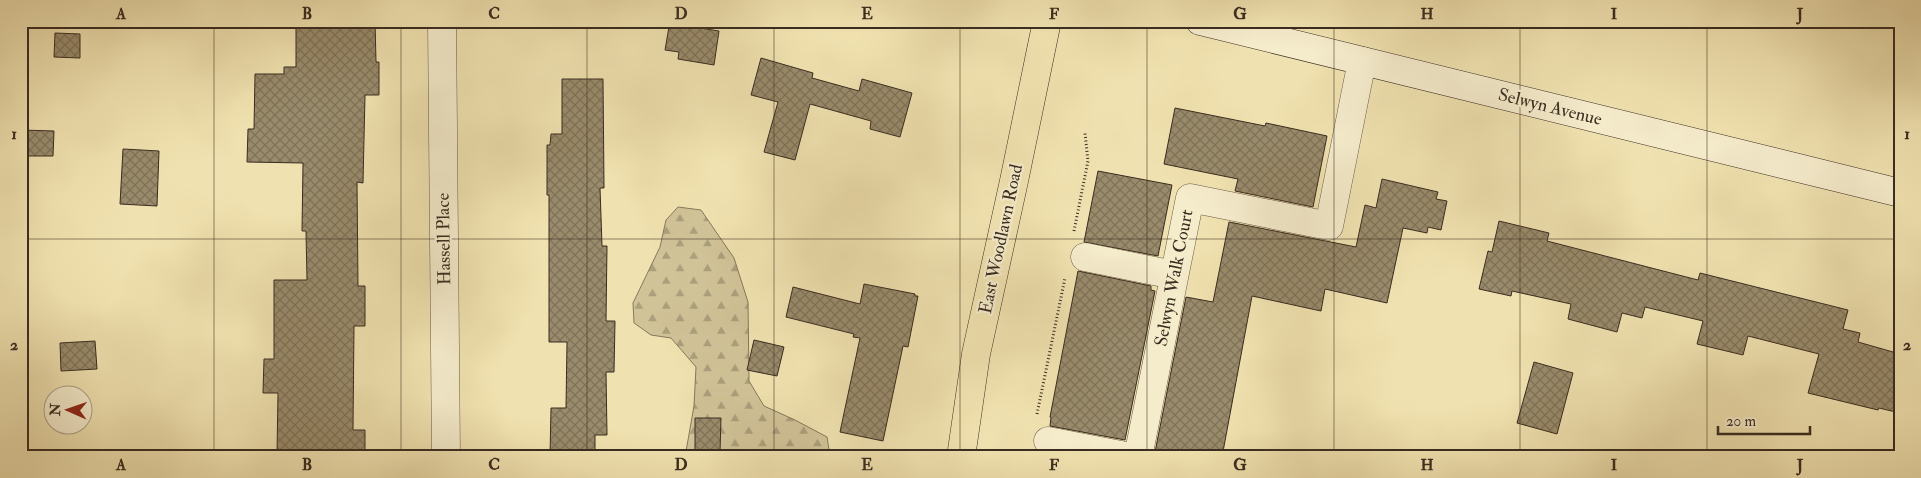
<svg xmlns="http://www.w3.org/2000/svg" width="1921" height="478" font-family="'IM FELL Double Pica',serif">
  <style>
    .forest { fill: url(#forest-firs); stroke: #86785c }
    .building { fill: url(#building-cross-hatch); stroke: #3a2c20 }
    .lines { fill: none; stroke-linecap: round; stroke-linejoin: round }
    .street-casing { stroke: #685a44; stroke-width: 29 }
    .secondary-casing { stroke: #3a2c20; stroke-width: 29 }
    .primary-casing { stroke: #3a2c20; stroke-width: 29 }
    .path { stroke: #3a2c20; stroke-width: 3; stroke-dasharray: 1 2.5; stroke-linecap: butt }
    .street { stroke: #f5eccc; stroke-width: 28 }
    .secondary { stroke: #f5eccc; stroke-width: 28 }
    .primary { stroke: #f0e2b0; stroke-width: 28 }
    .grid { fill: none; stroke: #3a2c20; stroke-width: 1; stroke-opacity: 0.55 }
    .labels { text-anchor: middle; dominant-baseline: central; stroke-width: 4.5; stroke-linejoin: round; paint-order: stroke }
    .street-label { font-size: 18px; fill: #3a2c20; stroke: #f5eccc }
    .neatline { fill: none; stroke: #3a2c20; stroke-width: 2 }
    .grid-label { font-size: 16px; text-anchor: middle; font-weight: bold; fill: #3a2c20 }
  </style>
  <defs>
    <pattern id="forest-firs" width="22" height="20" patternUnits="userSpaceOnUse" patternTransform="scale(1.25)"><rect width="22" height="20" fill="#d1c398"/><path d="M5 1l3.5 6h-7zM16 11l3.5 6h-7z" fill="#ab9f7c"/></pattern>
    <pattern id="building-cross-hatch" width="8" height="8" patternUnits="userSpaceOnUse" patternTransform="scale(1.25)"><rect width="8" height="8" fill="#998b6b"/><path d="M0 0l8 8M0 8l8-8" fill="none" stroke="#7e7258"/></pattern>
  </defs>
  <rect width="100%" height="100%" fill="#f0e2b0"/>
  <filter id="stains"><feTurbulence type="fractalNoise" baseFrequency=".004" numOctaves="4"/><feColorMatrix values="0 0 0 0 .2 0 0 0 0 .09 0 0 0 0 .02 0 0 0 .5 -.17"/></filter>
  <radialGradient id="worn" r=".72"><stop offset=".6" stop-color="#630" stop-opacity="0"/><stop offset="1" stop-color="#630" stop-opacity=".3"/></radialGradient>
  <path class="forest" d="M678,207l23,3 33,48 14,44 1,79 15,25 31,14 32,17 3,19 -145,1 9,-51 2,-39 -25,-29 -20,-3 -17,-12 -1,-20 27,-56 6,-27z"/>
  <path class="building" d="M296,21h79l1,41h3v33h-14l-2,88 -6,-1 1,104h7v40h-11l-1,104h12v27h-58v-4h-30l1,-60h-15l1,-34h10v-79h33l-1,-49h-4l1,-68 -56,-1 1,-33h6l1,-55h29v-7h12z
    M670,21h31l-1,7 19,3 -5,34 -36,-6 1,-7 -14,-2z
    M55,33l25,1v24l-26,-1z
    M761,58l52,15 -1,5 47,13 3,-12 50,14 -12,44 -30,-8 1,-8 -61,-17 -15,56 -31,-8 14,-50 -27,-7z
    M562,79h41l1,109h-4l2,58h5l-1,75h9l-1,51h-8l1,63h-12v22h-45l1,-49h15l1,-66h-18v-147h-2v-50h3l1,-11h11z
    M1175,108l90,18 1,-3 61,13 -14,71 -78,-16 3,-12 -74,-15z
    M21,130l33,1 -1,25h-32z
    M123,149l36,2 -2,55 -37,-2z
    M1098,171l74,14 -14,71 -74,-14z
    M1382,179l56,13 -2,7 11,2 -6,29 -13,-3 -1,6 -24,-5 -16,75 -62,-14 -4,22 -69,-15 -30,161h-68l32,-160 27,5 16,-80 127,25 9,-42 11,3z
    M1499,221l50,12 -2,8 151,39 2,-7 148,37 -5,19 17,4 -2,9 42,12v59l-21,-5 -1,2 -70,-17 11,-39 -71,-18 -5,19 -46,-11 6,-23 -58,-14 -3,11 -20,-5 -5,19 -49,-13 3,-15 -59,-13 -1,5 -32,-7 9,-38 4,1z
    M1078,271l73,15v4l4,1 -30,149 -75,-14 1,-9h-1z
    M864,284l51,10v2h3l-10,51 -5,-1 -20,95 -43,-9 20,-94 -7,-1 1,-3 -68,-17 7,-30 67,17z
    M754,340l30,7 -7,29 -30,-6z
    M95,341l2,28 -36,2 -1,-28z
    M1534,362l39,11 -16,61 -40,-11z
    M695,418h26l-1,34h-25z"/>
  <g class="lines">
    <g class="street-casing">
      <path id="street" d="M442,21l4,436
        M1085,257l89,18
        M1048,441l83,16
        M1138,457l52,-259 139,28 33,-165"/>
    </g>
    <g class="secondary-casing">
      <path id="secondary" d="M1200,21l700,172"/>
    </g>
    <g class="primary-casing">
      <path id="primary" d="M961,457l15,-103 38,-173 33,-160"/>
    </g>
    <path class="path" d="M1074,231l14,-70 -3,-28
      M1037,414l28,-136"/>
    <use href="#street" class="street"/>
    <use href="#secondary" class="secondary"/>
    <use href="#primary" class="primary"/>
  </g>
  <path class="grid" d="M214,21v436M401,21v436M587,21v436M774,21v436M960,21v436M1147,21v436M1334,21v436M1520,21v436M1707,21v436M21,239h1879"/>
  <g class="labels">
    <g class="street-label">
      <text transform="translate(1550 107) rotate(14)">Selwyn Avenue</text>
      <text transform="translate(444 239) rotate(-91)">Hassell Place</text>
      <text transform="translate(1001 239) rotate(-78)">East Woodlawn Road</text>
      <text transform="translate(1174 278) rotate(-79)">Selwyn Walk Court</text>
    </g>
  </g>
  <rect width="1921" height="478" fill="none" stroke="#f0e2b0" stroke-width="55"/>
  <g transform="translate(68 410) rotate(272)"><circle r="24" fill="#f5eccc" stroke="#aa9f87"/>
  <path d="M0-4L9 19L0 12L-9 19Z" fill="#8f2418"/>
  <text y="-8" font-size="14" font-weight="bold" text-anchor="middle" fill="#3a2c20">N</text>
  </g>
  <path d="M1718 426v8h92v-8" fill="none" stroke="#3a2c20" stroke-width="2.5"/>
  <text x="1726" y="426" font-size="15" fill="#3a2c20" stroke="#f5eccc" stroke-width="4" paint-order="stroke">20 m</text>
  <rect x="28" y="28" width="1866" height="422" class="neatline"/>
  <g class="grid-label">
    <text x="121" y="19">A</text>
    <text x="307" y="19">B</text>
    <text x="494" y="19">C</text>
    <text x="681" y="19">D</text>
    <text x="867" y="19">E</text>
    <text x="1054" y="19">F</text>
    <text x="1240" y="19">G</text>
    <text x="1427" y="19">H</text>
    <text x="1614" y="19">I</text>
    <text x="1800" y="19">J</text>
    <text x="14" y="139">1</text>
    <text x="1907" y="139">1</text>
    <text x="14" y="350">2</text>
    <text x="1907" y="350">2</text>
    <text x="121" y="470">A</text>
    <text x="307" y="470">B</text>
    <text x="494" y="470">C</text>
    <text x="681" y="470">D</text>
    <text x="867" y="470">E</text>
    <text x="1054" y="470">F</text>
    <text x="1240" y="470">G</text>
    <text x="1427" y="470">H</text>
    <text x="1614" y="470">I</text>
    <text x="1800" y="470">J</text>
  </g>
  <rect width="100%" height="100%" filter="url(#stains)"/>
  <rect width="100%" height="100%" fill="url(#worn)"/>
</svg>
